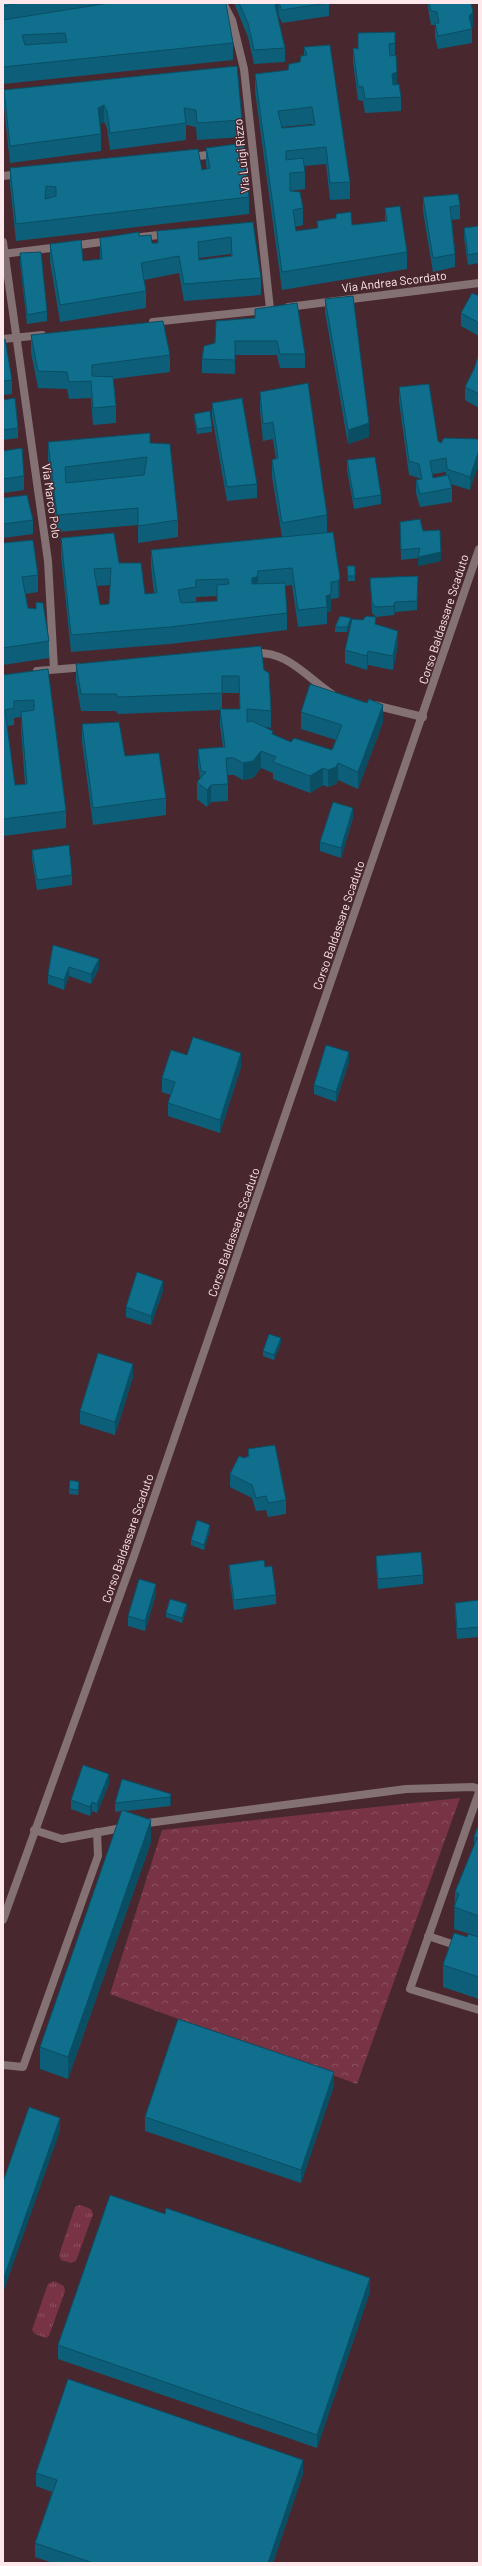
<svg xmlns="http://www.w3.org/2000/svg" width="482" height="2566" font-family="Barlow,sans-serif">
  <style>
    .grass { fill: url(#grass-tufts) }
    .forest { fill: url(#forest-crowns) }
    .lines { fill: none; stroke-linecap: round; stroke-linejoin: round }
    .minor { stroke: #837174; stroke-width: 8 }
    .tertiary { stroke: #837174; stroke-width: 8 }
    .wall { fill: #0d5f79; fill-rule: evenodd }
    .shaded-wall { fill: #0a4e63 }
    .building { fill: #0f6f8d; stroke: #0a4e63; fill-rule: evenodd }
    .labels { text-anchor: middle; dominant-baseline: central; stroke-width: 3; stroke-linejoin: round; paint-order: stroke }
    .street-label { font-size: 12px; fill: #fee8eb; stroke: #48282e }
  </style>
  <defs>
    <pattern id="grass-tufts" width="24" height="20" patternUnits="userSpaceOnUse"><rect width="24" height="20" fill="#783444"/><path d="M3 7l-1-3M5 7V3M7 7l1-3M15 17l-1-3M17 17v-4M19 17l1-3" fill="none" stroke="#8c515f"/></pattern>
    <pattern id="forest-crowns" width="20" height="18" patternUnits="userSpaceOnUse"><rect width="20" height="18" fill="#783444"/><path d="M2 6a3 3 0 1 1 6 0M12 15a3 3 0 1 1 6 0" fill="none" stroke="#8c515f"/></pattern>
  </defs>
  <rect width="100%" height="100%" fill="#48282e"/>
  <path class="grass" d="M80,2205l11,4 2,5 -17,47 -5,2 -10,-3 -2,-5 16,-48z
    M54,2281l10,5 1,5 -16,45 -3,2 -11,-4 -3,-4 16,-46z"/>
  <path class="forest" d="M460,1798l-103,286 -247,-90 52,-164z"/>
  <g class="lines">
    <path class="minor" d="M223,3l9,17 12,49 26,240
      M189,157l28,-3
      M3,176l17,-2
      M141,237l26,-3
      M3,242l45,319 6,108
      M71,246l38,-5
      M3,254l56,-7
      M288,307l191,-24
      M153,322l112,-12
      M3,339l39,-4
      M251,653c36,-3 53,22 81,41
      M37,671l49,-4
      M374,705l49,12
      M479,1792l-69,197 69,21
      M140,1824l266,-35 67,-2 6,2
      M34,1830l28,9 65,-12
      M428,1936l51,17
      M3,2065l20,2 75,-211 -1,-24"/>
    <path class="tertiary" d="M3,1920l131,-364 345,-1007"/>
  </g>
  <path class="wall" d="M3,3h105l125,40v17l-230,24z
    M234,3h95v13l-47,7 -3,-7 -1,1 7,31v14l-31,2 -6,-27z
    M428,3h43l2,23 -1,1v16l-34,6 -3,-12v-12h-4l-3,-17z
    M395,32v23l2,29 4,13v14l-36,2 -2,-12 -5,-1 -5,-38v-14l5,1z
    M304,47l46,135v17l-20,1 -4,-36 -22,2 1,6v17l-15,2 13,17v17l-8,2 1,4 21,-3v-7l35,4 33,-3v-14l22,44v17l-125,21 -27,-199v-17l33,-4 12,-8 4,-6zM312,124v1l-30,3 -1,-1z
    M237,66l5,54v17l-45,3 -1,-13 -10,-2v15l-76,10 -3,-22 -3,-6 -4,2 1,10v17l-91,12 -6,-56v-17z
    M206,148l43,49v17l-233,27 -6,-56v-17l192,2 5,-1 -1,-4z
    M423,197l37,8v14l-8,1 3,34v13l-22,5 -10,-61z
    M253,222l8,56v17l-77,6 -5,-28 -35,7 2,11v17l-86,14 -10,-61v-17l33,17 17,-2v-21l39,-2 13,7h5v-12zM231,254v3l-32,3v-2z
    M479,226v37l-11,2 -4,-27v-10z
    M20,253l27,58v10l-20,3 -7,-61z
    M479,296v40l-18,-10v-13z
    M325,299l44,138 -21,7 -23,-132z
    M255,318l50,36v14h-25l-3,-13h-42v19l-33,-1v-14l13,-16z
    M31,335l139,20v17l-57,7 3,27v17l-23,2 -2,-27 -22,1 -2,-10 -29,-1 -7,-36z
    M3,340l9,40v14l-9,1z
    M479,353v55l-14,-8v-13l9,-18z
    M399,387l39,54 3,2 38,-4 -9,51 -19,-6 1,4v14l-32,5 -4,-14v-13l4,-1 -1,-1 -10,-3 -10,-74zM446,472v3l-13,3v-4z
    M260,392l67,123v18l6,-1 7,63 -2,3 -7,1v12l-4,1v12l-29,3 -6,-42 -7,1 2,27v17l-117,14 -99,8 -10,-97v-17l58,25 26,31 9,-1 -3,-26v-17l131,-13 -10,-60v-17l4,-1 -3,-20 -10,2 -3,-31zM110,585l-1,19 -9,1 -3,-19zM217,596v5l-21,1v-5z
    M3,400l15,28v10l-15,2z
    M212,403l45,81v14l-30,3 -15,-85z
    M194,414l18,13v5l-15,2 -3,-15z
    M48,442l102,1 28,77v17l-40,6v-18l-81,7 -9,-73z
    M3,451l21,25v14l-21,3z
    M347,460l34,35v9l-27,5 -7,-39z
    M3,498l30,22v14l-30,4z
    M400,522l23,9 18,30 -23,5v-8l-17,2z
    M3,543l35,32v17l-13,2 3,14 21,33v17l-46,7z
    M347,566h8v15h-7z
    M418,576l-1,34 -22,2 -1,3 -18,2 -4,-4 -2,-35z
    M351,623l-4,9h-12v-5z
    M376,624l22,20 -5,26 -25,-5 -1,5 -22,-7v-13z
    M76,664l188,6 7,41v17l-5,-1 7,7 18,8 41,8 4,-10 -35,-11v-17l82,10 -25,67 -20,-9 -2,4 -8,3 -5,-2 -13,8 -37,-14v-6l-12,-5 -8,10 -10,2 -9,-5h-6v26l-17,1 -4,5 -10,-8v-17l3,-3 -2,-13v-17l25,-2 -3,-21v-16l-102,4 -2,-3h-35l-5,-29zM222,693h17l1,16h-18z
    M48,669l18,142v17l-63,8v-161zM21,717v12l4,55 -10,1 -8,-59 7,-1v-7z
    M82,724l43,32 41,42v17l-73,10 -11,-84z
    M353,818l-12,40 -21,-7v-9z
    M32,850l40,25v10l-35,5 -5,-31z
    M53,945l46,23 -8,16 -22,-8 -5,14 -16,-6v-9z
    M187,1055l54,12 -21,66 -52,-17v-13l3,-8 -9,-3v-14z
    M349,1062l-13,40 -22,-8v-9z
    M163,1291l-12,34 -25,-8v-10z
    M281,1343l-7,17 -11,-4v-5z
    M133,1377l-18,58 -35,-11v-13z
    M248,1449l38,51v14l-18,3 -2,-7 -10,1 -4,-13 -22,-11v-13l14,-16 4,-2z
    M79,1487l-1,8 -9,-1v-5z
    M210,1530l-6,20 -13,-5v-5z
    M376,1556l47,19v9l-45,5 -2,-24z
    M229,1565l36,2 11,28v9l-42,6 -5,-36z
    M156,1594l-11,37 -17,-5v-10z
    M479,1600v37l-22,2 -2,-27v-9z
    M187,1609l-5,14 -16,-6v-4z
    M109,1784l-12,29 -5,-2 -2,5 -19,-7v-9z
    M171,1794v10l-1,2 -45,5 26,31 -83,237 -28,-10v-22l82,-236 -7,1v-9z
    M479,1823v176l-36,-12v-22l27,-31 -16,-5 1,-37 19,-47v-8z
    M334,2086l-33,97 -156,-52v-14z
    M165,2214l205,78 -53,156 -259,-89v-14z
    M36,2473l267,1 -30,89h-220l-18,-6v-14l17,-51 -16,-6z"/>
  <path class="shaded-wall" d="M277,3h2v13l-4,3v-14z
    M473,12v14l-4,4v-14z
    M397,72v13l-5,3v-14z
    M104,105v17l-6,3v-17z
    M369,423v14l-21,7v-14z
    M479,450v14l-9,26v-13z
    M441,552v9l-23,5v-9z
    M258,571v18l-6,12v-23z
    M340,578v17l-2,3v-17z
    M331,594v17l-4,1 -1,-16z
    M395,602v10l-1,3v-9z
    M351,618v5l-4,9v-5z
    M398,631v13l-5,26v-14z
    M368,651v14l-1,5v-14z
    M383,705v17l-25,67v-17z
    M261,751v17l-8,10 -10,2v-17z
    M338,763v17l-2,4 -8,3v-17z
    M323,768v17l-13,8v-17z
    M211,785v17l-4,5v-17z
    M353,808v10l-12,40v-10z
    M99,959v9l-8,16v-10z
    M69,967v9l-5,14v-10z
    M349,1052v10l-13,40v-10z
    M241,1053v14l-21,66v-13z
    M163,1281v10l-12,34v-9z
    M281,1338v5l-7,17v-5z
    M133,1364v13l-18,58v-13z
    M210,1525v5l-6,20v-5z
    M156,1584v10l-11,37v-10z
    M187,1604v5l-5,14v-5z
    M109,1774v10l-12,29v-9z
    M171,1794v10l-1,2v-9z
    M92,1802v9l-2,5v-9z
    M151,1820v22l-83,237v-22z
    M334,2072v14l-33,97v-13z
    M60,2118v13l-57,162v-13z
    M370,2278v14l-53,156v-13z
    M303,2460v14l-30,89h-5z"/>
  <path class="building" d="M3,3h16l-16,3z
    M109,3h117l7,40 -230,24v-47zM65,33l2,9 -42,3 -3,-10z
    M239,3h38l-2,2 10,43 -31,2 -6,-27z
    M279,3h49l-46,7z
    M429,3h42l2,9 -4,4 3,13 -34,7 -3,-13h4l-2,-11 -6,-1z
    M395,32v11l-6,1 1,12 6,-1 1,17 -5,2 1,11 6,-1 2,13 -36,2 -2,-12 -5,-1 -5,-38 5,1v-16z
    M330,45l20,137 -20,1 -4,-36 -40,4v9l17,-2 2,14 -15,1v18l10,1 3,16 -10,2 3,21 22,-3 -1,-7 19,-3v-4l15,-2 1,13 35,-4 -2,-13 15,-2 7,46 -125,20 -27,-198 33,-4 1,-6 11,-2 1,-6 6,-1 -3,-8zM312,107l3,18 -33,3 -4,-17z
    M237,66l5,54 -45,3 -1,-13 -12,-2 2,15 -76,10 -3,-22 -3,-6 -6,3 3,26 -91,12 -6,-56z
    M244,143l5,54 -233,27 -6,-56 188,-19 4,21 8,-2 -4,-20zM46,186l10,1v9l-11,3z
    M458,194l2,11 -10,2 5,47 -22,4 -10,-61z
    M253,222l8,56 -77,6 -5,-28 -38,7 5,28 -86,14 -10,-61 31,-4 2,21 19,-2 -2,-21 39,-6v4l12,-1 1,8h6l-1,-12zM231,237l1,19 -33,4 -1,-18z
    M479,226v27l-11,2 -4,-27z
    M41,252l6,59 -20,4 -7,-62z
    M472,293l7,3v27l-18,-10z
    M353,296l16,127 -21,7 -23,-131z
    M297,303l8,51h-25l-3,-13h-42v19l-33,-1 2,-13 11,-3 1,-22 39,-3v-9z
    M163,321l7,34 -78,10v11l21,1 3,29 -23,2 -2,-27 -22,1 -2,-10 -29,-1 -7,-36z
    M5,339l7,41 -9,1v-41z
    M479,353v41l-14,-7 9,-18z
    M308,383l19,132 -45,8 -10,-63 6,-2 -5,-36 -10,2 -3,-32z
    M429,384l9,57 3,2 3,-5 35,1v11l-9,27 -23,-8 -1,-11 -16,3 3,17 15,-3 4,13 -32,6 -4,-14 6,-1 -3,-15 -10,-3 -10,-74z
    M15,398l3,30 -15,2v-30z
    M242,398l15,86 -30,3 -15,-84z
    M210,411l2,16 -15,2 -3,-15z
    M150,433v10l20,1 8,76 -40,6v-18l-81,7 -9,-73zM147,457l-3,18 -78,8 -1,-16z
    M22,448l2,28 -21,3v-28z
    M375,457l6,38 -27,4 -7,-39z
    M27,495l6,25 -30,4v-26z
    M420,519l3,12 17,-1 1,22 -23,5 2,-9 -19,2 -1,-28z
    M333,532l7,46 -2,3 -7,1v12l-5,2 1,11 -29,3 -6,-42 -34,3 -1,6 -5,1v6l33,-1 2,30 -117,14 -99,8 -10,-97 53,-5 5,30h22l4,31 12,-1 -6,-43zM111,568l-2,36 -9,1 -6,-36zM228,579l1,5 -12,1v16l-36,2 -3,-13 18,-3v-7z
    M33,540l5,35 -16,2 6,31 8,1v-7l7,1 6,38 -46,7v-105z
    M347,566h8v10h-7z
    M418,576l-1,25 -22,1 -1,4 -18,1 -4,-4 -2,-25z
    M340,616l11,2 -4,9h-12z
    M366,616l10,1 -1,7 23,7 -5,25 -25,-5 -1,5 -22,-6 7,-31 11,1z
    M261,646l3,24 5,3 2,38 -24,-2v13l5,-1 21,10 -1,3 19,8 3,-4 38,12 10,-25 -41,-13 9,-28 57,19 2,-4 14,6 -25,67 -20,-9 -2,4 -8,3 -5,-2 -13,8 -37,-14 3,-5 -15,-6 -8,10 -10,2 -9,-5h-8l2,26 -17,1 -4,5 -10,-8 9,-10 -5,-1 -3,-22 27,-2 -5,-38h20l-1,-33h-17v17l-104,4 -2,-3h-35l-5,-30z
    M48,669l18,142 -63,8v-144zM34,700v10l-13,2 6,72 -12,1 -10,-75 9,-2v-7z
    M119,722l6,34 34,-3 7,45 -73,10 -11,-84z
    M333,802l20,6 -12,40 -21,-6z
    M69,845l3,30 -35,5 -5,-30z
    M53,945l46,14 -8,15 -22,-7 -5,13 -16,-5z
    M193,1037l48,16 -21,67 -52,-17 7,-21 -13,-4 9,-28 16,5z
    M326,1045l23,7 -13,40 -22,-7z
    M137,1272l26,9 -12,35 -25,-9z
    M269,1334l12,4 -7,17 -11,-4z
    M98,1353l35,11 -18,58 -35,-11z
    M275,1445l11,55 -18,3 -2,-7 -10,2 -4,-13 -22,-11 9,-18 5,2 5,-2 -1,-7z
    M70,1480l9,2 -1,8 -9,-1z
    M197,1520l13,5 -6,20 -13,-5z
    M421,1552l2,23 -45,4 -2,-23z
    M264,1560l1,7 7,-1 4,29 -42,5 -5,-35z
    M139,1579l17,5 -11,37 -17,-5z
    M170,1599l17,5 -5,14 -16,-5z
    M479,1600v27l-22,2 -2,-26z
    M83,1765l26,9 -12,30 -5,-2 -2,5 -19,-7z
    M122,1779l49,15 -1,3 -55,6z
    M122,1810l29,10 -83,237 -28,-10z
    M479,1823v93l-25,-9 5,-13 -4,-2 22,-54 -3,-1z
    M454,1933l13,4 1,-3 11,3v40l-36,-12z
    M178,2019l156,53 -33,98 -156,-53z
    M29,2107l31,11 -57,162v-98z
    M110,2195l55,19 1,-6 204,70 -53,157 -259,-90z
    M68,2379l235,81 -35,103h-175l-58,-20 22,-63 -21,-7z"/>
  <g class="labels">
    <g class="street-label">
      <text transform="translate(241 156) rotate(-96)">Via Luigi Rizzo</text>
      <text transform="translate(394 281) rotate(-7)">Via Andrea Scordato</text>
      <text transform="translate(52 501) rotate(82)">Via Marco Polo</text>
      <text transform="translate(443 619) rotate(-72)">Corso Baldassare Scaduto</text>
      <text transform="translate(338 925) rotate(-71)">Corso Baldassare Scaduto</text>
      <text transform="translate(233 1232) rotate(-71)">Corso Baldassare Scaduto</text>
      <text transform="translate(127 1538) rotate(-71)">Corso Baldassare Scaduto</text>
    </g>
  </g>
  <rect width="482" height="2566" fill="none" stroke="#fee8eb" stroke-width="8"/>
</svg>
